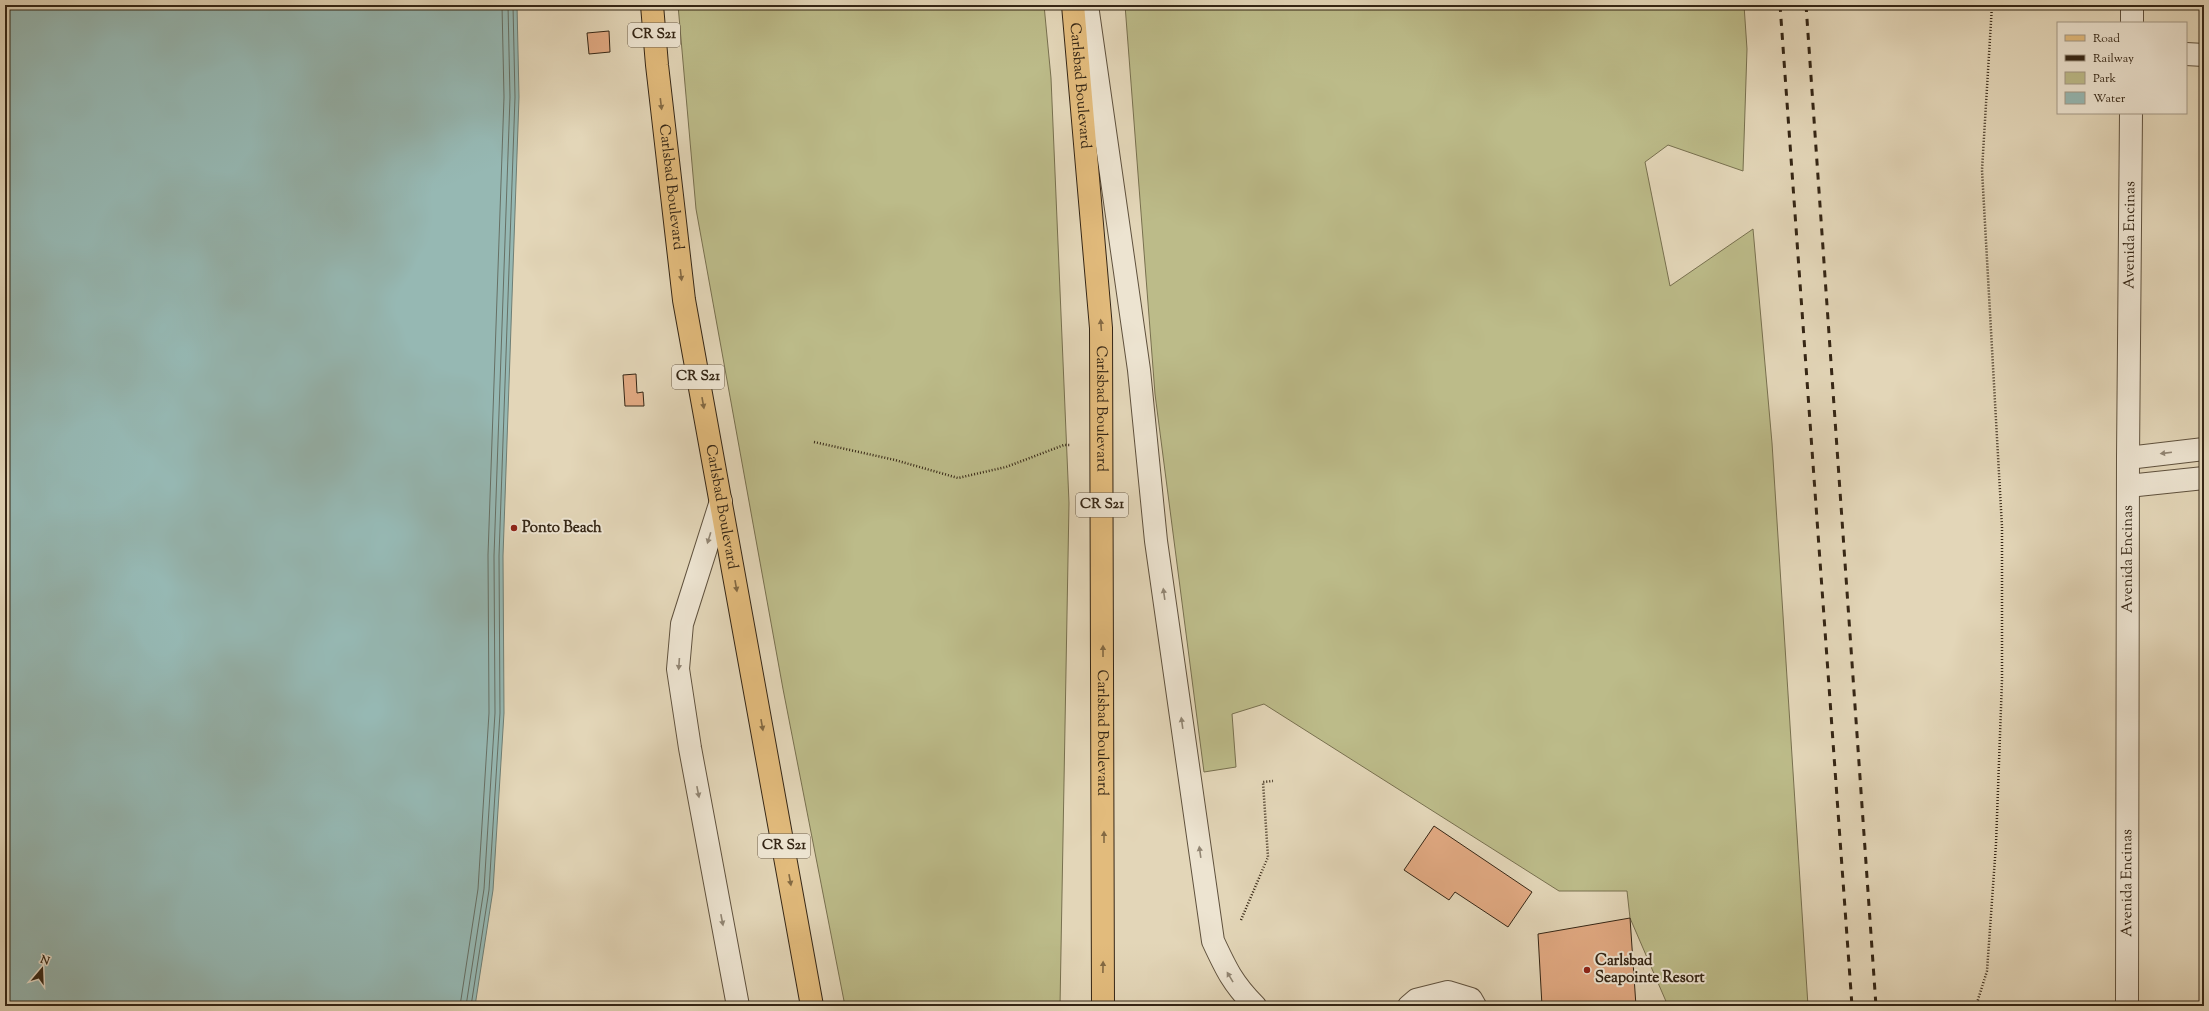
<svg xmlns="http://www.w3.org/2000/svg" width="2209" height="1011" font-family="'Sorts Mill Goudy',serif">
  <style>
    .green { fill: #bcbb89; stroke: #78704f }
    .water { fill: #96b8b3; stroke: #6f7e74 }
    .lines { fill: none; stroke-linecap: round; stroke-linejoin: round }
    .shore { stroke: #666f64; stroke-width: 1 }
    .building { fill: #e2aa83; stroke: #352615 }
    .minor-casing { stroke: #60523e; stroke-width: 24 }
    .major-casing { stroke: #352615; stroke-width: 24 }
    .path { stroke: #352615; stroke-width: 2.5; stroke-dasharray: 1 2; stroke-linecap: butt }
    .minor { stroke: #ede4d1; stroke-width: 22 }
    .major { stroke: #e2bb7c; stroke-width: 22 }
    .rail { stroke: #352615; stroke-width: 3; stroke-dasharray: 7 7; stroke-linecap: butt }
    .oneway { fill: #836943 }
    .oneway2 { fill: #918573 }
    .poi-dot { fill: #8f2418; stroke: #ede4d1; stroke-width: 1.5 }
    .labels { text-anchor: middle; dominant-baseline: central; stroke-width: 4; stroke-linejoin: round; paint-order: stroke }
    .shield { fill: #ede4d1; stroke: #6c5f4d; stroke-width: 1 }
    .shield-label { font-size: 14px; font-weight: bold; fill: #352615 }
    .street-label { font-size: 15px; fill: #352615; stroke: #ede4d1 }
    .poi-label { font-size: 15px; font-weight: bold; fill: #352615; stroke: #ede4d1; text-anchor: start }
  </style>
  <rect width="100%" height="100%" fill="#e3d6b8"/>
  <filter id="stains"><feTurbulence type="fractalNoise" baseFrequency=".005" numOctaves="4"/><feColorMatrix values="0 0 0 0 .2 0 0 0 0 .09 0 0 0 0 .02 0 0 0 .5 -.17"/></filter>
  <radialGradient id="worn" r=".72"><stop offset=".6" stop-color="#630" stop-opacity="0"/><stop offset="1" stop-color="#630" stop-opacity=".3"/></radialGradient>
  <path class="green" d="M678,5h366l7,73 18,425 -9,503h-215l-62,-317 -87,-480z
    M1125,5h619l3,44 -4,122 -75,-26 -23,17 25,124 83,-57 19,214 36,563h-140l-38,-88 -3,-27h-68l-295,-187 -32,10 4,53 -32,5 -49,-378z"/>
  <path class="water" d="M5,5h512l2,92 -16,459 1,157 -11,177 -18,116h-470z"/>
  <g class="lines">
    <path class="shore" d="M460,1006l18,-117 11,-176 -1,-158 16,-458 -2,-92
      M466,1006l18,-117 11,-176 -1,-157 16,-459 -2,-92
      M471,1006l18,-116 11,-177 -1,-157 16,-459 -2,-92"/>
  </g>
  <path class="building" d="M609,31l1,21 -21,2 -2,-21z
    M636,374l1,19 6,-1 1,14h-19l-2,-31z
    M1434,826l98,66 -24,35 -53,-35 -6,8 -45,-30z
    M1630,918l6,88h-94l-4,-72z"/>
  <g class="lines">
    <g class="minor-casing">
      <g id="minor">
        <path d="M1087,5l52,365 17,171 57,400c13,28 20,43 42,65"/>
        <path d="M2132,23v-18"/>
        <path d="M2186,54l18,1"/>
        <path d="M2128,458l76,-9"/>
        <path d="M2128,486l76,-8"/>
        <path d="M721,501l-39,123 -4,45 12,79 48,258"/>
        <path d="M1409,1006l7,-6 32,-8 23,7 4,7"/>
        <path id="s1" d="M2127,1006l1,-548 3,-345"/>
      </g>
    </g>
    <g class="major-casing">
      <g id="major">
        <path id="s2" d="M652,5l5,60 27,235 128,706"/>
        <path id="s3" d="M1073,5l28,323 2,678"/>
      </g>
    </g>
    <path class="path" d="M814,442l81,18 63,18 48,-11 58,-22h7
      M1241,920l27,-63 -5,-75 10,-1
      M1976,1006l11,-35 9,-127 6,-164v-153l-20,-357 10,-165"/>
    <use href="#minor" class="minor"/>
    <use href="#major" class="major"/>
    <path class="rail" d="M1780,5l72,1001
      M1806,5l70,1001"/>
  </g>
  <defs><path id="oneway-solid" d="M-6-.8H1V-3.2L6.5 0L1 3.2V.8H-6Z"/></defs>
  <g class="oneway">
    <use href="#oneway-solid" transform="translate(661 104) rotate(83)"/>
    <use href="#oneway-solid" transform="translate(681 275) rotate(83)"/>
    <use href="#oneway-solid" transform="translate(1101 325) rotate(-94)"/>
    <use href="#oneway-solid" transform="translate(703 403) rotate(80)"/>
    <use href="#oneway-solid" transform="translate(736 586) rotate(80)"/>
    <use href="#oneway-solid" transform="translate(1103 651) rotate(-90)"/>
    <use href="#oneway-solid" transform="translate(762 725) rotate(80)"/>
    <use href="#oneway-solid" transform="translate(1104 837) rotate(-90)"/>
    <use href="#oneway-solid" transform="translate(790 880) rotate(80)"/>
    <use href="#oneway-solid" transform="translate(1103 967) rotate(-89)"/>
  </g>
  <g class="oneway2">
    <use href="#oneway-solid" transform="translate(2166 453) rotate(173)"/>
    <use href="#oneway-solid" transform="translate(709 538) rotate(107)"/>
    <use href="#oneway-solid" transform="translate(1164 594) rotate(-98)"/>
    <use href="#oneway-solid" transform="translate(679 664) rotate(94)"/>
    <use href="#oneway-solid" transform="translate(1182 723) rotate(-98)"/>
    <use href="#oneway-solid" transform="translate(698 792) rotate(79)"/>
    <use href="#oneway-solid" transform="translate(1200 852) rotate(-98)"/>
    <use href="#oneway-solid" transform="translate(722 920) rotate(79)"/>
    <use href="#oneway-solid" transform="translate(1230 977) rotate(-121)"/>
  </g>
  <g class="poi-dot">
    <circle cx="514" cy="528" r="4"/>
    <circle cx="1587" cy="970" r="4"/>
  </g>
  <g class="labels">
    <g class="shield">
      <rect x="628" y="23" width="52" height="24" rx="3"/>
      <rect x="672" y="365" width="52" height="24" rx="3"/>
      <rect x="1076" y="493" width="52" height="24" rx="3"/>
      <rect x="758" y="834" width="52" height="24" rx="3"/>
    </g>
    <g class="shield-label">
      <text x="654" y="35">CR S21</text>
      <text x="698" y="377">CR S21</text>
      <text x="1102" y="505">CR S21</text>
      <text x="784" y="846">CR S21</text>
    </g>
    <g class="street-label">
      <text stroke="none"><textPath href="#s3" startOffset="81">Carlsbad Boulevard</textPath></text>
      <text stroke="none"><textPath href="#s2" startOffset="183">Carlsbad Boulevard</textPath></text>
      <text stroke="none"><textPath href="#s1" startOffset="771">Avenida Encinas</textPath></text>
      <text stroke="none"><textPath href="#s3" startOffset="405">Carlsbad Boulevard</textPath></text>
      <text stroke="none"><textPath href="#s2" startOffset="507">Carlsbad Boulevard</textPath></text>
      <text stroke="none"><textPath href="#s1" startOffset="447">Avenida Encinas</textPath></text>
      <text stroke="none"><textPath href="#s3" startOffset="729">Carlsbad Boulevard</textPath></text>
      <text stroke="none"><textPath href="#s1" startOffset="123">Avenida Encinas</textPath></text>
    </g>
    <g class="poi-label">
      <text x="522" y="528">Ponto Beach</text>
      <text x="1595" y="961">Carlsbad<tspan x="1595" dy="17">Seapointe Resort</tspan></text>
    </g>
  </g>
  <rect width="2209" height="1011" fill="none" stroke="#e3d6b8" stroke-width="20"/>
  <rect x="6" y="6" width="2197" height="999" fill="none" stroke="#352615" stroke-width="2"/>
  <rect x="10" y="10" width="2189" height="991" fill="none" stroke="#352615"/>
  <rect x="2057" y="22" width="130" height="92" fill="#ede4d1" stroke="#a39886"/>
  <rect x="2065" y="35" width="20" height="6" fill="#e2bb7c" stroke="#a39886"/>
  <text x="2093" y="42" font-size="12" fill="#352615">Road</text>
  <rect x="2065" y="55" width="20" height="6" fill="#352615" stroke="#a39886"/>
  <text x="2093" y="62" font-size="12" fill="#352615">Railway</text>
  <rect x="2065" y="72" width="20" height="12" fill="#bcbb89" stroke="#a39886"/>
  <text x="2093" y="82" font-size="12" fill="#352615">Park</text>
  <rect x="2065" y="92" width="20" height="12" fill="#96b8b3" stroke="#a39886"/>
  <text x="2093" y="102" font-size="12" fill="#352615">Water</text>
  <g transform="translate(42 969) rotate(19)" stroke="#ede4d1" stroke-width="3" paint-order="stroke">
  <path d="M0-3L7 15L0 10L-7 15Z" fill="#352615"/>
  <text y="-6" font-size="11" font-weight="bold" text-anchor="middle" fill="#352615">N</text>
  </g>
  <rect width="100%" height="100%" filter="url(#stains)"/>
  <rect width="100%" height="100%" fill="url(#worn)"/>
</svg>
